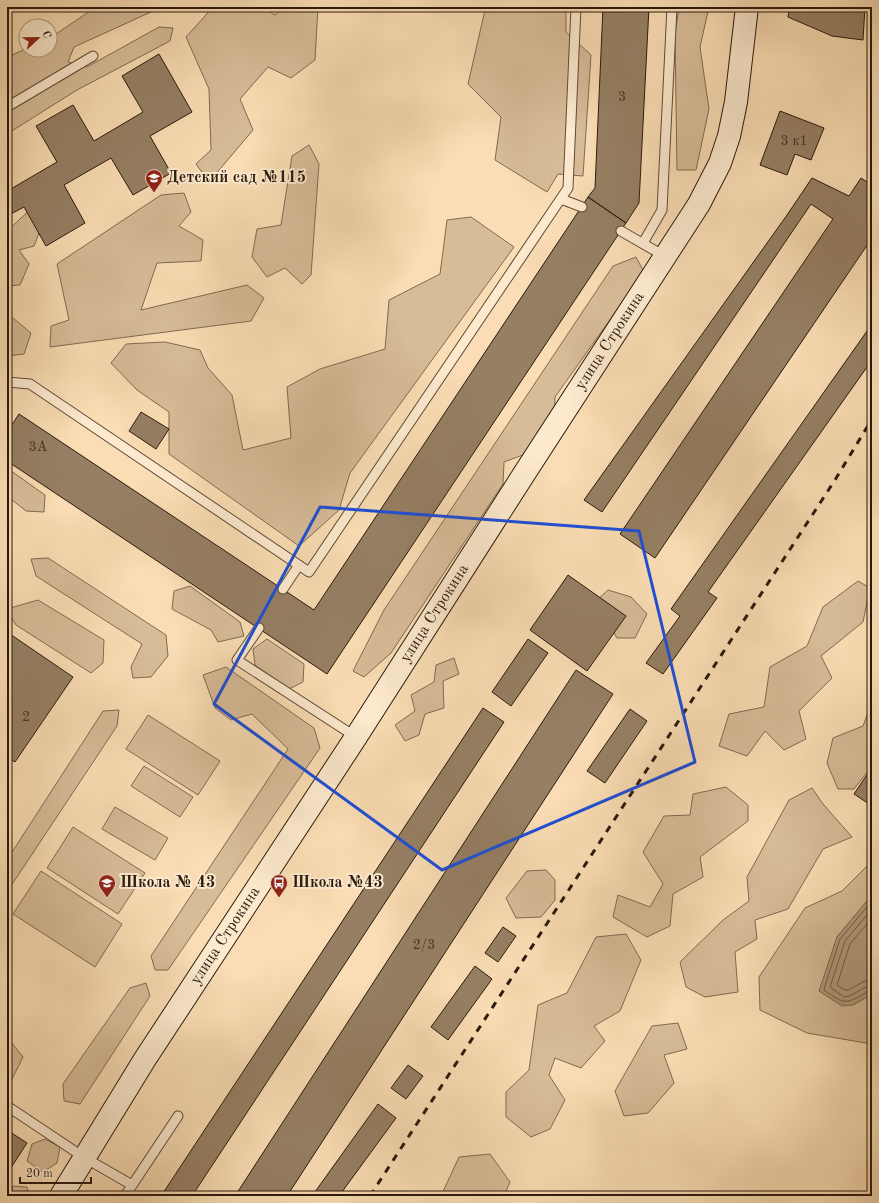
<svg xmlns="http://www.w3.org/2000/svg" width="879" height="1203" font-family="'Old Standard TT',serif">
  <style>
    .green { fill: #d7bc98; stroke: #806a52 }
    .water { fill: #b39a7b; stroke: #7c664f }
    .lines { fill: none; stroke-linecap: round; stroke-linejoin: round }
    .shore { stroke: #6e5a44; stroke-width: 1 }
    .building { fill: #967f64; stroke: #2a190d }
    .lane-casing { stroke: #5e4a37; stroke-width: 11 }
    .secondary-casing { stroke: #2a190d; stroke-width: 24 }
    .lane { stroke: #fce9ce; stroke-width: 9 }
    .secondary { stroke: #fce9ce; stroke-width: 22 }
    .rail { stroke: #2a190d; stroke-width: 3; stroke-dasharray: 7 7; stroke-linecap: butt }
    .marked { fill: none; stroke: #1d4ed8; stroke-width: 3; stroke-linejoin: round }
    .labels { text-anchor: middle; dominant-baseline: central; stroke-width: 4; stroke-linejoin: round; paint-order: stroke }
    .number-label { font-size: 14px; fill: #453223 }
    .poi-label { font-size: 16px; font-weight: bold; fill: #2a190d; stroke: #fce9ce; text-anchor: start }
    .street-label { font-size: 16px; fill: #2a190d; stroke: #fce9ce }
  </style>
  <rect width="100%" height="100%" fill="#faddb4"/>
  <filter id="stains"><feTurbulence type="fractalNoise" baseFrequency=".005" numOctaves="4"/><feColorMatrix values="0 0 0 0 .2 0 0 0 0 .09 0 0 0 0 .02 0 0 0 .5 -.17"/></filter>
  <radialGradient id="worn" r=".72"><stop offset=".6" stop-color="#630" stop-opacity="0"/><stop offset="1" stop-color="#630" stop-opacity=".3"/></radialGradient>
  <path class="green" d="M96,7h66l-88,40 -6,15 19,5 72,-40 14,1 -3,13 -93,49 -70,44v-77l19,-8v1h24v-12z
    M213,7h50l12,8 7,-8h36l-3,53 -24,18 -23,-11 -28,32 13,31 -44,52 -13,-18 15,-14 -2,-61 -23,-52z
    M484,7h82v25l25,23 -8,121 -25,-2 -11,18 -52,-32 6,-43 -33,-33 17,-74z
    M679,7h30l-9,40 9,62 -13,61h-19l-2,-135z
    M309,145l10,19 -8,111 -9,9 -17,-16 -18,9 -15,-20 5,-28 24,-4 11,-69z
    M184,193l7,19 -12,14 24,14 -2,21 -44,2 -16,47 106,-25 17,13 -13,23 -201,26 1,-21 18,-6 -12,-56 104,-69z
    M33,207l13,9 -12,30 -15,4 10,14 -9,21 -13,1v-55z
    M471,217l43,30 -164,226 -11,37 -40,36 -130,-92v-42l-32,-22 -26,-27 15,-19 39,-2 35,8 8,18 24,27 11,55 48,-12 -4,-51 33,-18 65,-20 4,-49 51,-26 7,-54z
    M636,257l8,15 -89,125 -1,19 -31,39 -19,7 -1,22 -112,169 -27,24 -11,-6 31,-61 229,-344z
    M13,318l18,15 -7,21 -17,2v-36z
    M7,468l38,27 -1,17 -18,-1 -19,-15z
    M48,558l118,77 2,21 -17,21 -18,1 -2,-11 11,-23 -106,-68 -5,-17z
    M858,581l12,7 -7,34 -42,34 11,22 -33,33 7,28 -22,11 -19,-19 -18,25 -28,-10 10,-32 35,-7 6,-40 37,-21 16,-39z
    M190,586l50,36 4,14 -26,6 -7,-12 -39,-21 2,-18z
    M608,590l23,7 16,17 -12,24h-18l-22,-36z
    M38,600l66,40 -1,23 -12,10 -75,-48 -9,-14v-2z
    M267,639l37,25 -1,18 -14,7 -34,-24 -2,-16z
    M454,658l5,16 -16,7 1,27 -19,6 -6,21 -14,6 -10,-16 20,-14 -4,-16 23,-13 2,-17z
    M226,667l88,61 6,20 -152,222h-13l-4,-14 137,-207 -36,-35 -21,6 -16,-12 -12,-33z
    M872,702v64l-18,23h-16l-11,-26 6,-25 30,-12z
    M119,710l-2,16 -110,166v-32l96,-149z
    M148,715l72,46 -22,34 -72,-46z
    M144,766l49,31 -13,20 -49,-31z
    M726,787l22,18v16l-48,36 3,20 -30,17 -3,32 -23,11 -34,-20 5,-22 32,12 13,-23 -20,-32 21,-36 26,-1 3,-21z
    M812,788l11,16 29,33 -29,12 -35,60 -33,11 2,19 -22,13 3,40 -33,5 -19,-10 -6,-25 43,-42 26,-19 -2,-24 42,-77z
    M115,807l53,31 -13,22 -53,-31z
    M73,827l72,46 -27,41 -71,-46z
    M872,861v34l-35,42 16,68 19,-11v50l-65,-11 -47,-23 -1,-33 46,-69 37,-17z
    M546,870l9,10v20l-14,17 -25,1 -10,-20 21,-27z
    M41,871l81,53 -27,43 -82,-53z
    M626,934l15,26 -21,51 -26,15 11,15 -24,27 -26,-10 -6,17 16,25 -15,29 -19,8 -25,-20v-25l23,-22 9,-65 29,-12 29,-56z
    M146,983l4,13 -70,108 -16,-3 -1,-17 67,-96z
    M678,1023l9,26 -23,6 10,28 -26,30 -24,3 -9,-25 37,-65z
    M7,1037l16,20 -13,26 -3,-2z
    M45,1139l15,8 -3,16 -14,9 -16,-11 5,-17z
    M490,1154l20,28 -6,14h-63l18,-39z
    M13,1186l14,1 2,9h-18z"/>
  <path class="water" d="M872,895v99l-19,11 -11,1 -23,-15 18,-54z"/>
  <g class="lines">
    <path class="shore" d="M872,901l-32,38 -16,50 1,2c15,9 18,15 35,5 4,-2 8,-5 12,-5
      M872,909l-27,32 -15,46 14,10c11,-1 18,-11 28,-11
      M872,918l-22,26 -13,41 8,5h3l17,-9 7,-1"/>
  </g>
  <path class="building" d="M26,7h10l-8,4z
    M603,7h46l-10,196 -13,20 -38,-26 7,-9z
    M789,7h76l-2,33 -31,-4 -44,-19z
    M159,54l33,58 -42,24 21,37 -38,22 -22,-37 -47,27 21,38 -39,23 -22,-39 -17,9v-29l2,3 48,-28 -21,-36 37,-21 21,36 49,-29 -21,-36z
    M780,111l44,17 -13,32 -16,-6 -8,21 -27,-10z
    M812,178l37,18 12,-18 11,7v53l-217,320 -35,-24 213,-315 -22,-15 -209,308 -18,-12 203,-285z
    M588,197l38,26 -299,451 -320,-213v-29l12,-18 295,196z
    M872,324v36l-164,232 9,6 -54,76 -17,-11 34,-47 -9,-7z
    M141,412l28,17 -13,20 -27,-18z
    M568,575l58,41 -39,55 -57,-41z
    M7,632l66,45 -58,85 -8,-5z
    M528,639l20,14 -37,53 -19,-14z
    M576,670l37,24 -326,502h-52z
    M483,708l21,14 -312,474h-31z
    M630,709l17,12 -42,62 -18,-12z
    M872,767v39l-18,-12z
    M503,927l13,9 -18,26 -13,-9z
    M475,966l17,13 -44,61 -17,-13z
    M408,1065l15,11 -17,23 -15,-11z
    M378,1104l18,14 -57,78h-27z
    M7,1130l20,13 -20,31z"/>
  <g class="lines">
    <g class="lane-casing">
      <path id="lane" d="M7,107l86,-51
        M561,199l21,8
        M621,231l45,26
        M643,243l19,-33 10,-203
        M7,382l23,2 279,188 259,-384 8,-181
        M283,589l16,-24
        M259,628l-22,32 119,77
        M7,1106l78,52 47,27
        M125,1196l53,-80"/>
    </g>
    <g class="secondary-casing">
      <g id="secondary">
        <path id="s1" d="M61,1196l84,-137 211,-322 168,-263 175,-270 21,-41 9,-27 7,-34 11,-95"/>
      </g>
    </g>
    <use href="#lane" class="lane"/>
    <use href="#secondary" class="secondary"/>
    <path class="rail" d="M370,1196l465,-716 37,-61"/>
  </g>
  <path class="marked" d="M320,507l319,24 56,231 -253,108 -228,-166z"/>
  <defs>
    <g id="school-pin" transform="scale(0.9)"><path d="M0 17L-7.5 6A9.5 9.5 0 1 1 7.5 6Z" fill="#8f2418" stroke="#fce9ce"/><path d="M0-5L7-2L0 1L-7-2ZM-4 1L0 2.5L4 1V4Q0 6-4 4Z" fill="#fff"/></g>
    <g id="bus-pin" transform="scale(0.9)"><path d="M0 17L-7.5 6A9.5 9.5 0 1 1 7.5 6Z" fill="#8f2418" stroke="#fce9ce"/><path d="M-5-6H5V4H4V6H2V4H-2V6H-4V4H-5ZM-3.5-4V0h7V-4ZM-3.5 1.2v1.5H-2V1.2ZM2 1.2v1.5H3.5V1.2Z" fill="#fff"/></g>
  </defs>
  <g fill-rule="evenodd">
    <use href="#school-pin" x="154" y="178"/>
    <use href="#school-pin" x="107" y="883"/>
    <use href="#bus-pin" x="279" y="883"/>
  </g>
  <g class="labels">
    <g class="number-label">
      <text x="622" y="97">3</text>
      <text x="794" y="141">3 к1</text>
      <text x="38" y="447">3А</text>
      <text x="26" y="717">2</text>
      <text x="424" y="945">2/3</text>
    </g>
    <g class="poi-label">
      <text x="167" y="178">Детский сад №115</text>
      <text x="120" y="883">Школа № 43</text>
      <text x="292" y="883">Школа №43</text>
    </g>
    <g class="street-label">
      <text stroke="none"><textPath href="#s1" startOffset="1016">улица Строкина</textPath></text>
      <text stroke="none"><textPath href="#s1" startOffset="692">улица Строкина</textPath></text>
      <text stroke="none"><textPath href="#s1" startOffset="308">улица Строкина</textPath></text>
    </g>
  </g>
  <rect width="879" height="1203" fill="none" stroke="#faddb4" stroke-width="24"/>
  <rect x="8" y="8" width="863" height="1187" fill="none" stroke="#2a190d" stroke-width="2"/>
  <rect x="12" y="12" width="855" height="1179" fill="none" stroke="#2a190d"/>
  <g transform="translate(38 38) rotate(68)"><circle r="19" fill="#fce9ce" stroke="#a89681"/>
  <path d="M0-3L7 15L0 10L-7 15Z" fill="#8f2418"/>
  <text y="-6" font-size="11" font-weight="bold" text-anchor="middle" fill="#2a190d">С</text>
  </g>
  <path d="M20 1177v6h71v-6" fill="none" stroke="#2a190d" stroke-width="2"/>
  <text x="26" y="1177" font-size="12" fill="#2a190d" stroke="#fce9ce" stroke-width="3" paint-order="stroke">20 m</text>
  <rect width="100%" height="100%" filter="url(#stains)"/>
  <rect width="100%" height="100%" fill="url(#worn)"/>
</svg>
